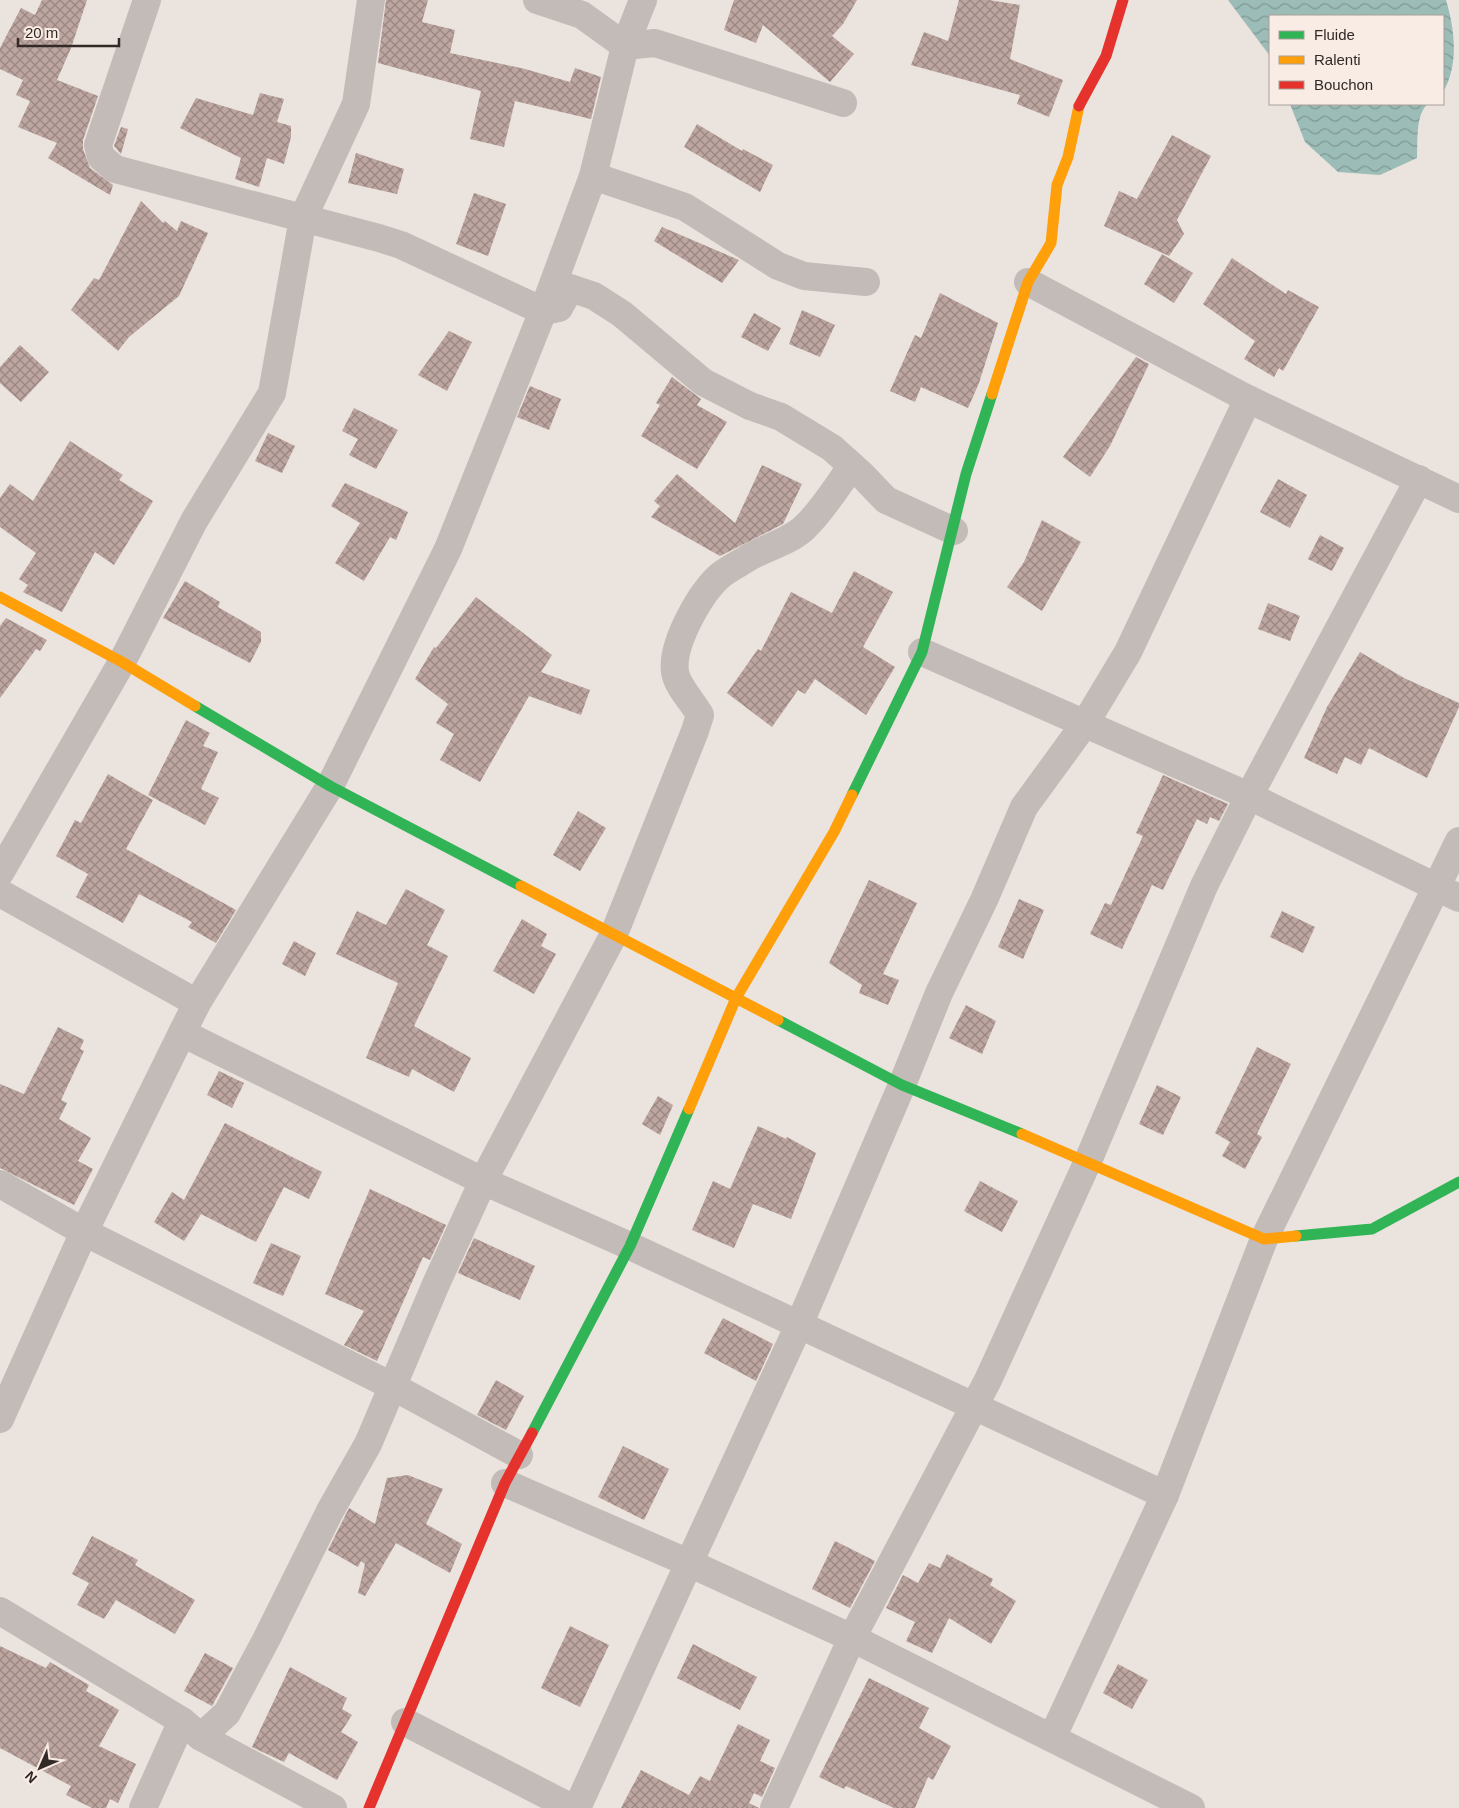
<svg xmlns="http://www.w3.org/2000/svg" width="1459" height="1808" font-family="Arial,sans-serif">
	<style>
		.water { fill: url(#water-waves) }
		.building { fill: url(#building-cross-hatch) }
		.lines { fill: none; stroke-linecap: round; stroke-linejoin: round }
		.street { stroke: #c3bbb8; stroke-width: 28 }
		.fast { stroke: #30b455; stroke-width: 11 }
		.slow { stroke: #ff9f0a; stroke-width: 11 }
		.jam { stroke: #e5322d; stroke-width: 11 }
	</style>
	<defs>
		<pattern id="water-waves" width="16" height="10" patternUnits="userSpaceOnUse" patternTransform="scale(1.25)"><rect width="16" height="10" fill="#9cbcb7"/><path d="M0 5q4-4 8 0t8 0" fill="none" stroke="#809995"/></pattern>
		<pattern id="building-cross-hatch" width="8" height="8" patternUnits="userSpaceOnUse" patternTransform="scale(1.25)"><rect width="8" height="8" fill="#bda5a0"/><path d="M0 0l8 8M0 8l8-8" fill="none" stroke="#9a8682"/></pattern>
	</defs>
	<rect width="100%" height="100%" fill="#eae3de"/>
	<g class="water">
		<path d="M1228,0H1446C1455,30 1459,65 1443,92V16H1270V56Z"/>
		<path d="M1290,104H1428C1415,114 1418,143 1417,158L1380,175L1338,172L1305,142Z"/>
	</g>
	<g class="building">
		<path d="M42,0H87L71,48L57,80L98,96L83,140V149L90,168L113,185L110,195L48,158L57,143L18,127L30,101L16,95L23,80L0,69V48L21,8L35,15Z"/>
		<path d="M386,0H428L422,22L455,30L450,53L525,69L570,82L575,68L601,77L591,119L515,101L504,147L470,139L481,91L378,63Z"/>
		<path d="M734,0H857L843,24L832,36L854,54L830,82L763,25L756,43L724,30Z"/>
		<path d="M959,0H989L1020,5L1010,59L1063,80L1049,117L1017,104L1020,95L911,65L924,32L948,41Z"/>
		<path d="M260,93L284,99L277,122L291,126V137L284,164L267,158L259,187L235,179L241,158L180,128L196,98L253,115Z"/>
		<path d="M697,124L742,151L743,149L773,165L760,192L684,147Z"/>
		<path d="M121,127L128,129L121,154L114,146Z"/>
		<path d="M1172,135L1211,156L1177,220L1184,234L1169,256L1104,226L1119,191L1137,199Z"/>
		<path d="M356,153L404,169L397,194L348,183Z"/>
		<path d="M474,193L506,204L488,256L456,244Z"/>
		<path d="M141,201L163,223L165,221L177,231L181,221L208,233L179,296L129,337L118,351L71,310L94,278L99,280Z"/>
		<path d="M662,227L739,260L722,283L654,241Z"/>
		<path d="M1162,254L1193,273L1174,303L1144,284Z"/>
		<path d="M1232,258L1286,294L1288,290L1319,307L1283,371L1279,368L1274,377L1244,359L1255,341L1203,304Z"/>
		<path d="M940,293L998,323L979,383L968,408L921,387L915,402L890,391L915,335L921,338Z"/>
		<path d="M802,310L835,325L820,357L789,344Z"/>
		<path d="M754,313L781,328L768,351L741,337Z"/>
		<path d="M449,331L472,342L447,391L418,375Z"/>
		<path d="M20,345L49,372L21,402L0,383V367Z"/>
		<path d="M1136,357L1149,364L1110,446L1090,477L1063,457Z"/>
		<path d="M672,377L701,399L697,405L727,422L697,469L641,436L660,405L656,403Z"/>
		<path d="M530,386L561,399L549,430L517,417Z"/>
		<path d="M354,408L398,430L376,469L349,455L358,439L342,431Z"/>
		<path d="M268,433L295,446L282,473L255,461Z"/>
		<path d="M70,441L123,475L119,480L153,501L114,565L95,552L62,612L23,592L28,585L19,579L36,553L0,527V498L10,484L33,501Z"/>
		<path d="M762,465L802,484L783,524L720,556L651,517L660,506L654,501L677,474L735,523Z"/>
		<path d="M1278,479L1307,495L1290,528L1260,512Z"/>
		<path d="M345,483L408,512L396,540L390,537L364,581L335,563L360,523L331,506Z"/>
		<path d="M1042,520L1081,542L1042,611L1007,587L1024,562Z"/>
		<path d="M1320,535L1344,548L1332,571L1308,559Z"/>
		<path d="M854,571L893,592L863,647L895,667L866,715L815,679L805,694L798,690L772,727L727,693L758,649L761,651L791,592L832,613Z"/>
		<path d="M185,581L220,602L218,607L261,632V642L250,663L163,618Z"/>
		<path d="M476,597L552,655L541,672L590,690L581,715L529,696L480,782L440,760L454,734L436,723L448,704L415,679L434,647L436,648Z"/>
		<path d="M1268,603L1300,616L1290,641L1258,629Z"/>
		<path d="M6,618L47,640L40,651L36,649L0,698V626Z"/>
		<path d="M1360,652L1404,678L1459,703V707L1427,778L1369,748L1361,765L1345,757L1337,774L1304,758L1327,707Z"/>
		<path d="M186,720L210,733L203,746L218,752L201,789L219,798L205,825L148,795Z"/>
		<path d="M108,774L153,800L126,849L236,910L216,943L188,927L192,922L139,894L123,923L76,897L88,874L56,856L75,820L81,823Z"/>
		<path d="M1163,775L1228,804L1219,821L1210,817L1207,824L1197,819L1163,890L1152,885L1122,949L1090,934L1105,903L1111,905L1143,836L1136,833Z"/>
		<path d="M578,811L606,828L580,871L553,855Z"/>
		<path d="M869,880L917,903L883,974L899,980L888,1005L859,993L862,985L829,963Z"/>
		<path d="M406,889L445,910L427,945L448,956L414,1026L471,1058L454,1092L412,1069L409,1077L366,1058L398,983L336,954L357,911L386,925Z"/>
		<path d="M1019,899L1044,910L1023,959L998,947Z"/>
		<path d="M1282,911L1315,927L1303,953L1270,937Z"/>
		<path d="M522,919L547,934L541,946L556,954L534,994L493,971Z"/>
		<path d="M294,941L316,953L305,976L282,964Z"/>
		<path d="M966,1005L996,1021L982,1054L949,1038Z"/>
		<path d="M58,1027L84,1040L80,1049L84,1051L61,1100L67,1103L59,1119L91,1138L78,1161L93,1169L74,1205L0,1168V1084L24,1094Z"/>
		<path d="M1257,1047L1291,1064L1257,1134L1262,1137L1245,1169L1222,1156L1230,1142L1215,1133Z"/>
		<path d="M219,1071L244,1083L232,1108L207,1095Z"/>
		<path d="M1157,1085L1181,1097L1163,1135L1139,1124Z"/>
		<path d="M658,1096L673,1105L660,1135L642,1124Z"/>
		<path d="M225,1123L322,1172L309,1199L284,1187L256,1242L201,1214L184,1241L154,1222L172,1192L184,1200Z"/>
		<path d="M758,1126L786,1139L787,1137L816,1153L791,1219L753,1204L734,1248L692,1230L713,1181L730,1189Z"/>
		<path d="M980,1181L1018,1201L1002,1232L964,1211Z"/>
		<path d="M370,1189L446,1225L430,1260L423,1257L377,1361L344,1345L364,1311L325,1294Z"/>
		<path d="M474,1238L535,1266L520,1300L458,1273Z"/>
		<path d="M271,1243L301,1256L283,1296L253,1283Z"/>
		<path d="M723,1318L773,1344L756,1381L704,1353Z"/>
		<path d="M496,1380L524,1396L506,1430L477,1415Z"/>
		<path d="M623,1446L669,1469L644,1520L598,1497Z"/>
		<path d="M408,1475L443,1489L426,1524L462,1544L450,1573L396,1543L365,1596L358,1593L365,1564L361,1561L358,1567L328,1550L349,1508L375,1524L387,1478Z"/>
		<path d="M92,1536L138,1560L135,1565L195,1600L175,1634L116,1600L104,1619L77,1605L89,1583L72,1574Z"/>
		<path d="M835,1541L875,1561L850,1608L812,1589Z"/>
		<path d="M947,1554L993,1579L990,1585L1016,1601L991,1644L949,1618L932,1653L906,1641L915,1622L886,1608L903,1575L918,1583L929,1563L940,1568Z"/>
		<path d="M570,1626L609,1645L580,1707L541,1688Z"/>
		<path d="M693,1644L757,1677L740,1710L677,1678Z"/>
		<path d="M0,1646L46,1668L50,1662L89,1685L86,1691L119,1710L99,1746L136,1764L118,1803L110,1799L106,1808H92L66,1795L71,1786L0,1748Z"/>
		<path d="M205,1653L233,1668L212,1706L184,1691Z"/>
		<path d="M1118,1664L1148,1680L1132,1709L1103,1693Z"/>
		<path d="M290,1667L347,1698L342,1709L352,1715L341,1732L358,1742L337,1780L289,1753L284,1762L252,1747Z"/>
		<path d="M869,1678L929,1708L919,1728L951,1746L933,1780L928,1777L915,1808H894L846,1786L844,1789L819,1777Z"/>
		<path d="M738,1724L770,1740L760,1761L775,1768L762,1797L754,1793L749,1803L759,1808H621L641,1770L689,1795L700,1776L710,1781Z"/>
	</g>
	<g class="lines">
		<g class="street">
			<path d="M147,0L98,145L101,157L115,169L379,238L401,245L543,311L559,308L570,288L594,296L622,314L703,382L750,406L781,417L832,448L862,475L886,500L954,531"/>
			<path d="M537,0L582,15L625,46L655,43L843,103"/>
			<path d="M593,176L685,207L778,266L804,276L866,282"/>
			<path d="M1028,282L1248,399L1459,499"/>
			<path d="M922,652L1249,796L1459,898"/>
			<path d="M0,873L122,662L194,521L272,393L303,218L356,104L371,0"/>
			<path d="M0,893L197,1003"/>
			<path d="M182,1033L483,1181L630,1246L1165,1495"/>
			<path d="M0,1184L84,1232L392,1386L519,1455"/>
			<path d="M0,1419L84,1232L182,1033L197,1003L330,786L448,549L543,311L593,176L625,46L643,0"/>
			<path d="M505,1483L689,1563L799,1325L902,1085L939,993L984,900L1024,807L1086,722L1128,652L1248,399"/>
			<path d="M0,1611L182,1721L201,1737L333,1808"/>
			<path d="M405,1722L572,1808"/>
			<path d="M201,1737L227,1713L267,1638L330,1511L368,1444L436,1284L483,1181L614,934L695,731L700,715C693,702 677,686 675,672C671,644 701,591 722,574C730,568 740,563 748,558C766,547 790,542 805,527C823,510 837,486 852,466"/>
			<path d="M1052,1738L1165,1495L1264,1239L1459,841"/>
			<path d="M143,1808L182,1721"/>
			<path d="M577,1808L689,1563L852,1638L1191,1808"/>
			<path d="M774,1808L852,1638L988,1380L1088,1161L1204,886L1249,796L1419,479"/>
		</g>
		<g class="fast">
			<path d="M195,706L330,786L521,886"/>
			<path d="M852,795L922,652L966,474L992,394"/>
			<path d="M778,1020L902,1085L1022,1134"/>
			<path d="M1296,1236L1372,1229L1459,1182"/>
			<path d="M532,1433L630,1246L689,1109"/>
		</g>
		<g class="slow">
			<path d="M992,394L1028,282L1051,243L1057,185L1068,157L1079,106"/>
			<path d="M0,597L122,662L195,706"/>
			<path d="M521,886L778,1020"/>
			<path d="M689,1109L736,998L834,832L852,795"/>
			<path d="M1022,1134L1264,1239L1296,1236"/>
		</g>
		<g class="jam">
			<path d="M1079,106L1106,56L1123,0"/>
			<path d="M369,1808L505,1483L532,1433"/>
		</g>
	</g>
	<rect x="1269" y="15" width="175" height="90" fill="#f8ece5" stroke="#a99e99"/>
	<rect x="1279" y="31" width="25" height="8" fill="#30b455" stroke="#a99e99"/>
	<text x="1314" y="40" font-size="15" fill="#332926">Fluide</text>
	<rect x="1279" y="56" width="25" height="8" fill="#ff9f0a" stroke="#a99e99"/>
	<text x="1314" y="65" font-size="15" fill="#332926">Ralenti</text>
	<rect x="1279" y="81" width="25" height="8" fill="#e5322d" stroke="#a99e99"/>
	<text x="1314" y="90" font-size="15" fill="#332926">Bouchon</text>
	<g transform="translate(40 1768) rotate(225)" stroke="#f8ece5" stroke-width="4" paint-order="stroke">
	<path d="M0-4L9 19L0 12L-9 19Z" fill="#332926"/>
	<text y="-8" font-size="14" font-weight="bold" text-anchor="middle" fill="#332926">N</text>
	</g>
	<path d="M18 38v8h101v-8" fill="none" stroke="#332926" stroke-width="2.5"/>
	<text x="25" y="38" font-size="15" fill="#332926" stroke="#f8ece5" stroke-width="4" paint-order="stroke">20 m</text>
</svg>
